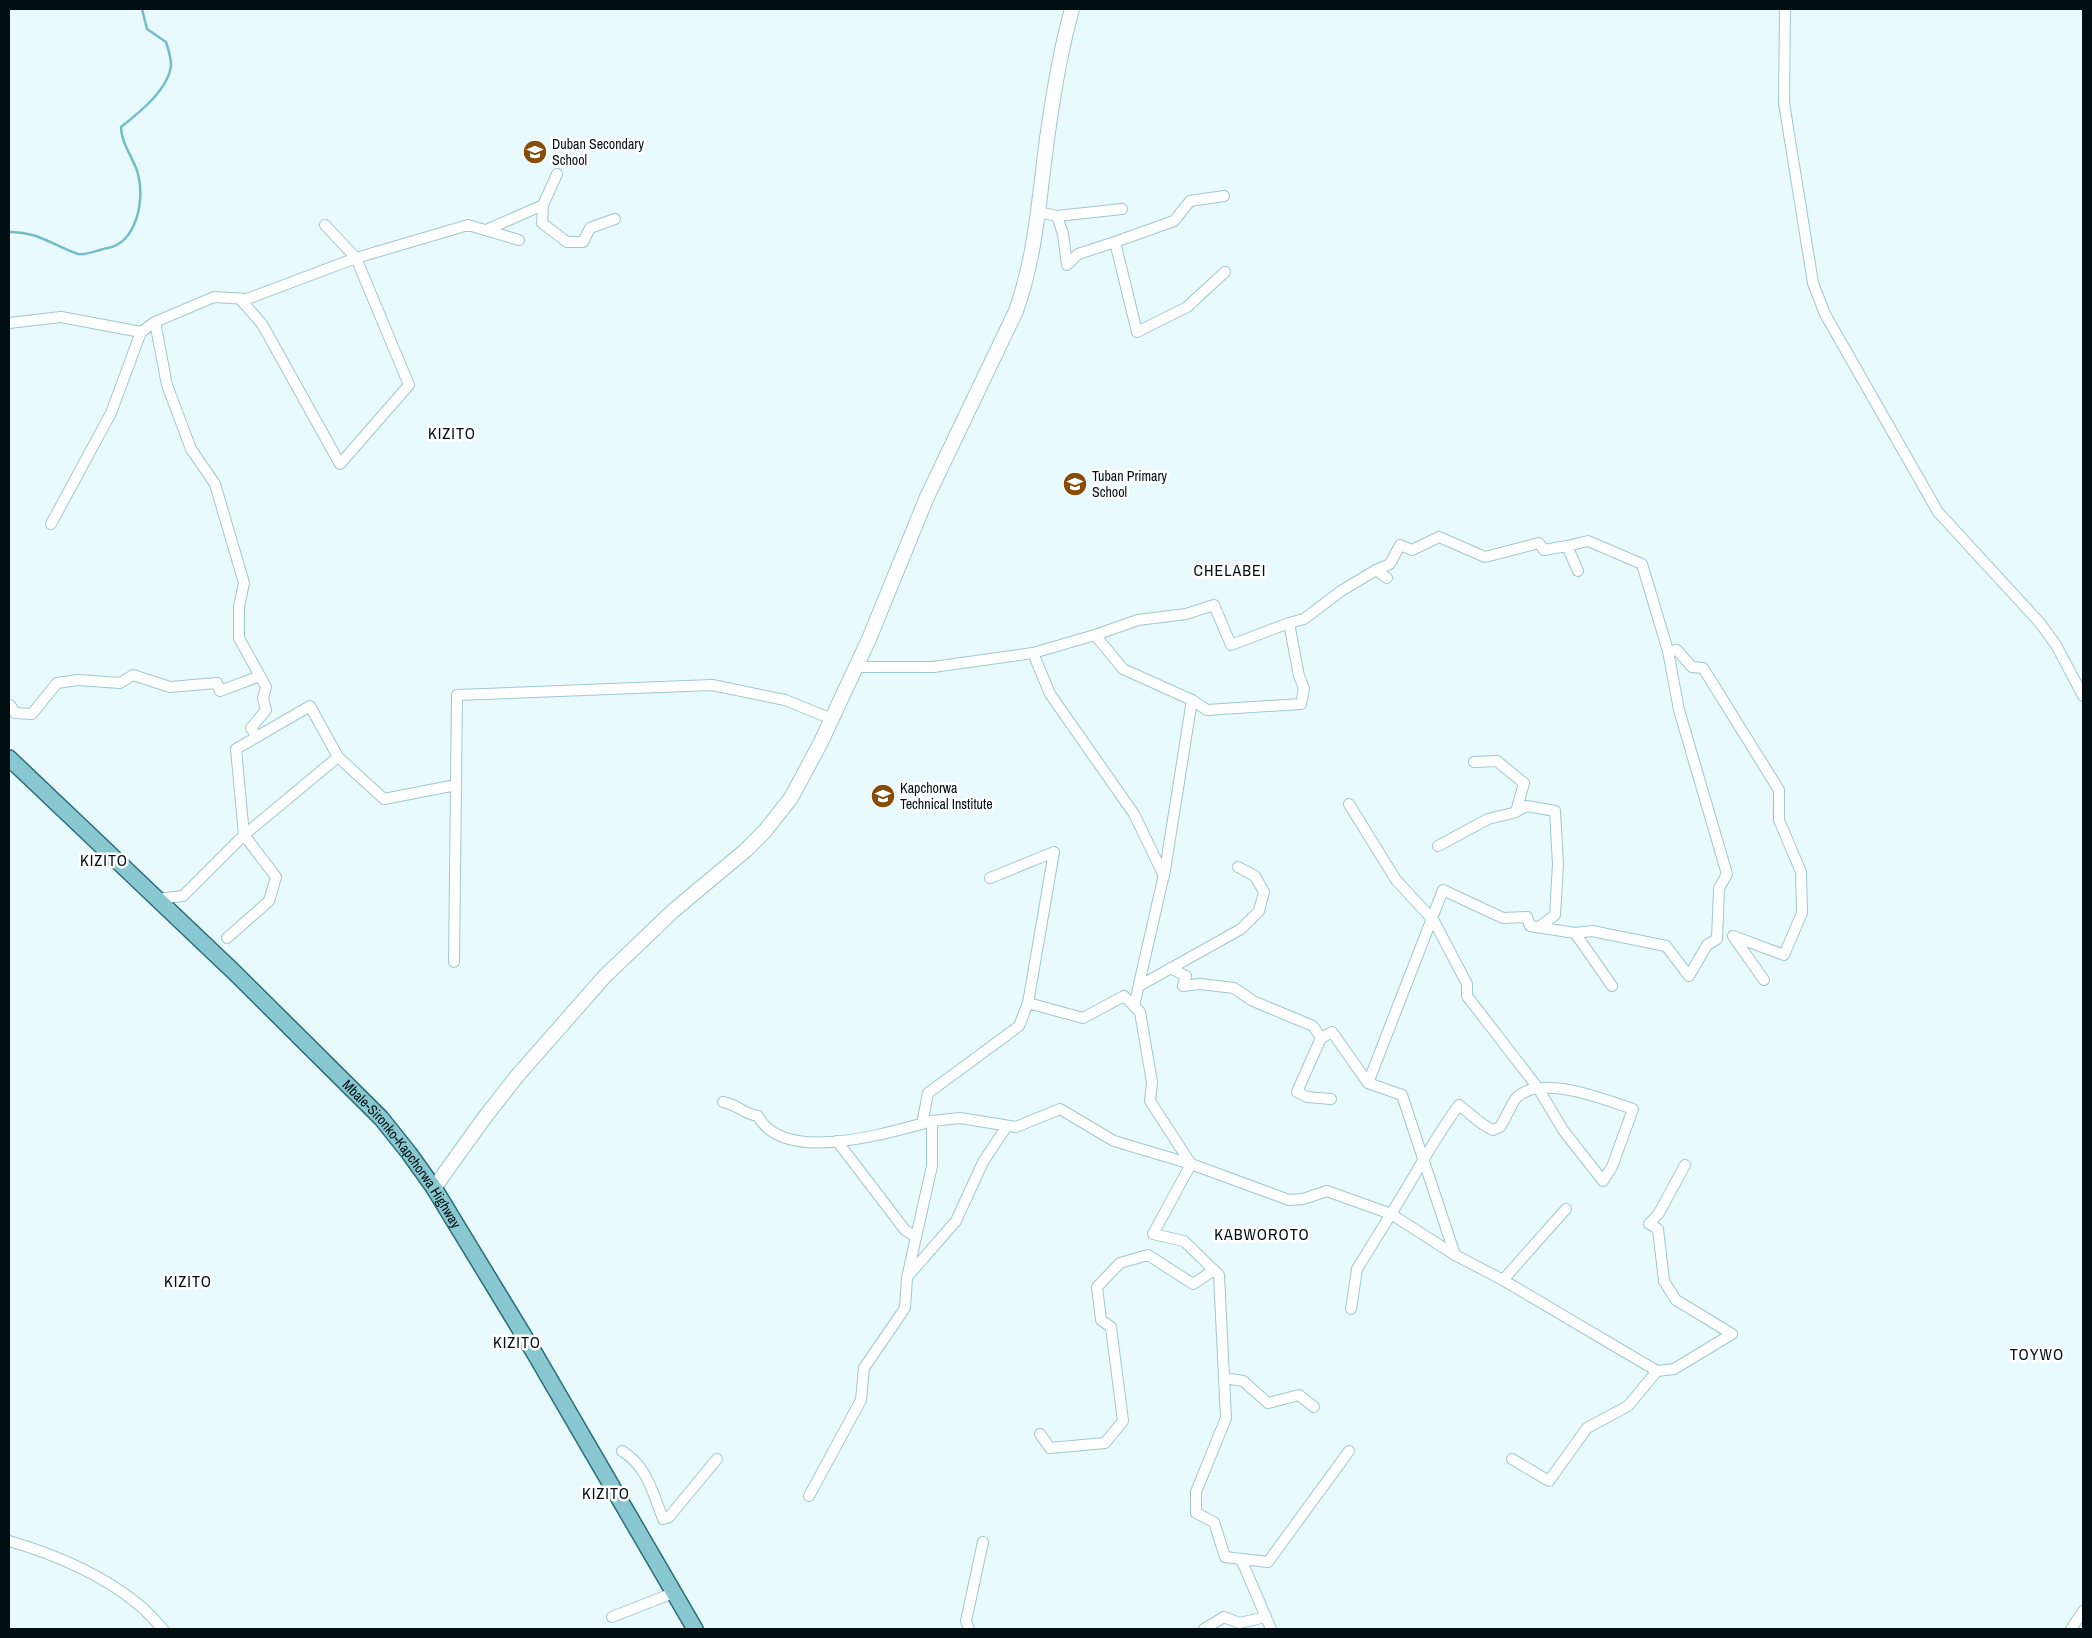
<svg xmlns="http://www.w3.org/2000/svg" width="2092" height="1638" font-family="'Archivo Narrow',sans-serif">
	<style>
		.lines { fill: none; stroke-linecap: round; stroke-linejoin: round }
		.stream { stroke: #73bdca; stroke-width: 2.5 }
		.street-casing { stroke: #9ec8cf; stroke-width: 12 }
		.secondary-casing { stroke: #9ec8cf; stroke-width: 16 }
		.primary-casing { stroke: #286f7b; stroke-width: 18 }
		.street { stroke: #fff; stroke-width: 10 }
		.secondary { stroke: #fff; stroke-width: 14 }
		.primary { stroke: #8ac8d1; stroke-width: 15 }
		.labels { text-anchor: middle; stroke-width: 5; stroke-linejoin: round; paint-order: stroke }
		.poi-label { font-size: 14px; fill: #020f12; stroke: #fff; text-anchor: start }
		.street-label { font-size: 14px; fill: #020f12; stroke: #fff }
		.quarter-label { font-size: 16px; letter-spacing: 1px; fill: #020f12; stroke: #fff }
	</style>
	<rect width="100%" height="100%" fill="#e9fafd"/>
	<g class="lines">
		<path class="stream" d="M9,232C37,231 54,246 78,254C85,256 100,249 108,248C137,242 145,199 138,174C134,158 121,144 121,127C139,113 169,89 171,65C171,58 168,48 166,42L147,29L142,9"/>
		<g class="street-casing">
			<g id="street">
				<path d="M1785,9L1784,103L1813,283L1825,314L1938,512L2040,623L2056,645L2083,696"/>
				<path d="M543,205L542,223L567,242H583L590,228L615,219"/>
				<path d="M1038,212L1057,216L1063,234L1067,265L1078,254L1115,242L1137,332L1187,307L1225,272"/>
				<path d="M1057,216L1122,209"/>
				<path d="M486,230L543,205L557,174"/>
				<path d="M1115,242L1174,221L1190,201L1224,196"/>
				<path d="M241,300L262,324L340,464L409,385L356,258L325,225"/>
				<path d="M9,323L61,317L141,332"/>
				<path d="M51,524L111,413L141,332L155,322"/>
				<path d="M1567,546L1588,541L1642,564L1668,651"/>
				<path d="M1376,570L1390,564L1400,545L1412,550L1439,537L1485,557L1539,543L1544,550L1567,546L1578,571"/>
				<path d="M1289,623L1304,619L1341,591L1376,570L1387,578"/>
				<path d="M1095,635L1138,620L1186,614L1214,605L1231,645L1289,623L1299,676L1304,688L1301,704L1207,710L1192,700L1123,669L1095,635L1033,653L1050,694L1134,814L1164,876"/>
				<path d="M856,667H933L1033,653"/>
				<path d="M10,705L15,713L32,714L57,683L78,680L120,683L133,675L170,687L217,683L220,691L260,676"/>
				<path d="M257,737L251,728L266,710L263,698L266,687L239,638V607L244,583L215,484L191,449L167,385L155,322L214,297L247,299L356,258L468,225L519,240"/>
				<path d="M338,757L384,799L456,785L454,962"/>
				<path d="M1474,762L1497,761L1524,783L1516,812"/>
				<path d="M456,785L457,695L712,685L785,700L832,719"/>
				<path d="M1349,804L1396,880L1434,921L1467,984V996L1538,1088L1563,1130L1603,1181L1612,1167L1633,1109C1605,1100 1543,1074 1517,1097C1512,1102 1505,1120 1500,1127L1493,1130C1480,1125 1470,1113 1459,1105C1433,1140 1414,1178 1391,1214L1455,1255L1503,1280L1566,1209"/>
				<path d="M1438,846L1488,819L1513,813L1527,806L1555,811L1558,864L1555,915L1539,927"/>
				<path d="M990,878L1054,852L1028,1003"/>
				<path d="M156,899L183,896L244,835L236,749L310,706L338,757L244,835L276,877L269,901L227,938"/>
				<path d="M1575,933L1592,931L1666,946L1689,976L1707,945L1717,939L1719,888L1727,874L1679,710L1668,651L1677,650L1692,667L1703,668L1779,790V820L1801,872L1802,913L1784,955L1733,936L1764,980"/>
				<path d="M1170,968L1186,976L1183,986L1200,984L1234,988L1253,1001L1313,1026L1321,1038"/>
				<path d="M1139,986L1241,929L1259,911L1264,892L1255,876L1238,867"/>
				<path d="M1134,1006L1165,870L1192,700"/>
				<path d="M1368,1083L1443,890L1503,918L1527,917L1530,926L1575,933L1612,986"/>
				<path d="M1331,1099L1307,1097L1297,1092L1321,1038L1332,1032L1368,1083L1402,1095L1455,1255"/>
				<path d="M723,1102C737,1104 743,1114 758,1116C784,1166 890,1132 932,1121V1166L916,1237L905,1230L837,1141"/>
				<path d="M922,1124L928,1093L1019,1026L1028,1003L1083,1018L1124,996L1140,1012L1152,1082L1150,1101L1191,1164L1114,1141L1060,1109L1016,1127L960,1118L932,1121"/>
				<path d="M908,1276L956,1221L983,1162L1007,1126"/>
				<path d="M1503,1280L1657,1371L1674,1369L1732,1334L1676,1300L1664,1281L1658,1229L1649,1224L1659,1213L1685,1165"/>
				<path d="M1224,1378L1243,1381L1268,1403L1299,1395L1314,1407"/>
				<path d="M1040,1434L1050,1448L1105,1443L1123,1421L1111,1327L1101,1320L1097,1287L1120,1263L1148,1255L1193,1284L1214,1270"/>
				<path d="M622,1451C647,1466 653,1493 663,1519L669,1517L717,1459"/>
				<path d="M1349,1451L1268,1562L1225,1557L1214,1522L1196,1513V1492L1226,1418L1219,1275L1184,1241L1153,1234L1191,1164L1289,1200L1303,1199L1327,1191L1391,1214L1357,1269L1351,1309"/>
				<path d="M1512,1459L1549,1481L1587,1428L1628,1406L1657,1371"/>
				<path d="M809,1496L861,1400L864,1368L905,1308L907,1278L916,1237"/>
				<path d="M9,1541C54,1554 101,1574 138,1604C147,1611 155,1621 163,1629"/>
				<path d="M1241,1559L1271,1629"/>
				<path d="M612,1617L673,1593"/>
				<path d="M969,1629L966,1621L983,1542"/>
				<path d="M1204,1629L1224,1617L1239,1623L1266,1617"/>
				<path d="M2071,1629L2083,1611"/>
			</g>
		</g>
		<g class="secondary-casing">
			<path id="secondary" d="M434,1188L485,1117L518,1075L605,976L673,911L746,850L765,831L791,798L821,742L869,639L927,497L1016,311C1036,255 1039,198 1047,139C1053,95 1060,52 1072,9"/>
		</g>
		<g class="primary-casing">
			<g id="primary">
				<path id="s1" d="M9,758L234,972L381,1118L409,1153L434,1188L535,1354L695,1629"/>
			</g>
		</g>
		<use href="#street" class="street"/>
		<use href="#secondary" class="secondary"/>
		<use href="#primary" class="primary"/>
	</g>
	<defs>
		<g id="school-disc" transform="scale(1.25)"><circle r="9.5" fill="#884c0a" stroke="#fff"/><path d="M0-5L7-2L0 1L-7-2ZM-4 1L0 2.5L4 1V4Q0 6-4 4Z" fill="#fff"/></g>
		<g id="university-disc" transform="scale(1.25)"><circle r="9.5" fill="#884c0a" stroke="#fff"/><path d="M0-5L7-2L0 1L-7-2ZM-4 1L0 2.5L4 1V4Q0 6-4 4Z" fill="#fff"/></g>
	</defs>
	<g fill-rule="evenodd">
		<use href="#school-disc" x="535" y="152"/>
		<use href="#school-disc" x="1075" y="484"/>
		<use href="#university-disc" x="883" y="796"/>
	</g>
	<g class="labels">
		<g class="poi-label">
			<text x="552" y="149">Duban Secondary<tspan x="552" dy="16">School</tspan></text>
			<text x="1092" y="481">Tuban Primary<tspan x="1092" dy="16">School</tspan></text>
			<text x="900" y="793">Kapchorwa<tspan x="900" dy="16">Technical Institute</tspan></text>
		</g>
		<g class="street-label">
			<text dy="5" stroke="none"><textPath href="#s1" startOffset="559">Mbale-Sironko-Kapchorwa Highway</textPath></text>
		</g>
		<g class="quarter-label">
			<text x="452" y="439">KIZITO</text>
			<text x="1230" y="576">CHELABEI</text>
			<text x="104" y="866">KIZITO</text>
			<text x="1262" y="1240">KABWOROTO</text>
			<text x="188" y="1287">KIZITO</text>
			<text x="517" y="1348">KIZITO</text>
			<text x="2037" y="1360">TOYWO</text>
			<text x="606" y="1499">KIZITO</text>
		</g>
	</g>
	<rect width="2092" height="1638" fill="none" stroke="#020f12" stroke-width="20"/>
</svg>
